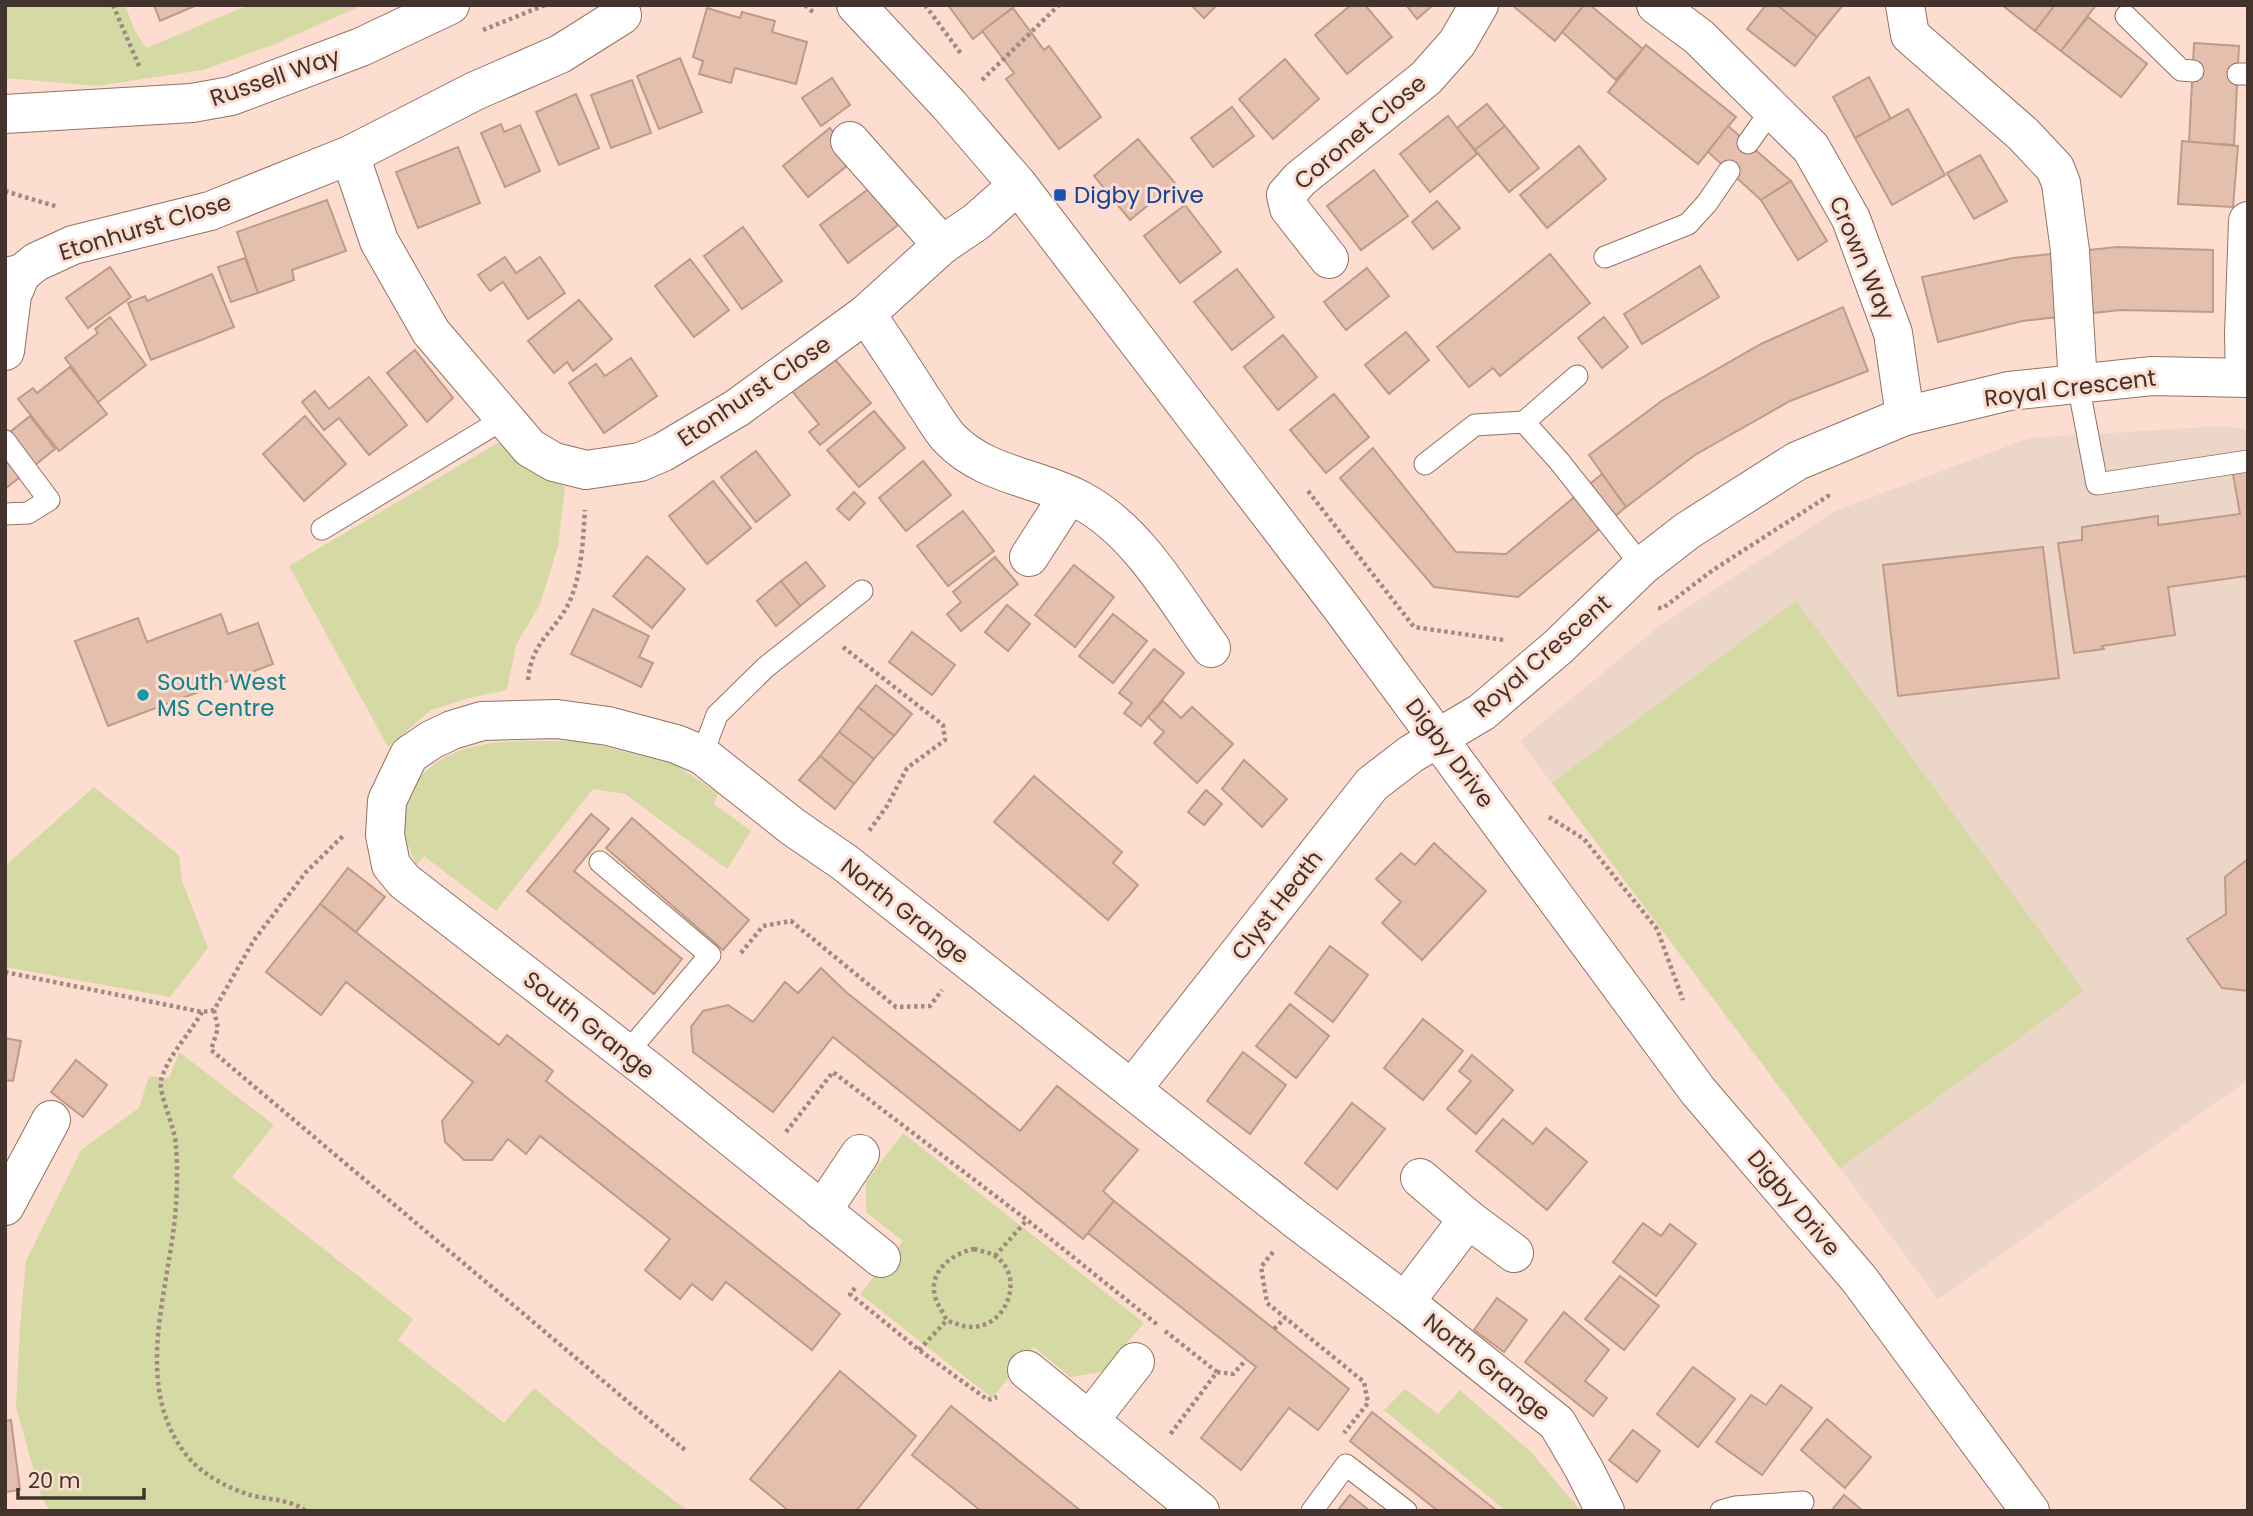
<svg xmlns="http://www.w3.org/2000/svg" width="2253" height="1516" font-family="Poppins,sans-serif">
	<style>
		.education { fill: #ebd6c8 }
		.green { fill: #d5d9a4 }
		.building { fill: #e5bfae; stroke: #be9a89; stroke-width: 2 }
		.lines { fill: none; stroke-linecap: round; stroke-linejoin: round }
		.service-casing { stroke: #947262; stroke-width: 23 }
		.minor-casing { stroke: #947262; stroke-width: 40 }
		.path { stroke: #a0897f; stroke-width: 4.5; stroke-dasharray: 3.5 3.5; stroke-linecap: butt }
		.service { stroke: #fff; stroke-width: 21 }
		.minor { stroke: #fff; stroke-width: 38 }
		.transit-dot { fill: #1a4fb4; stroke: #fcddcf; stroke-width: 2.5 }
		.culture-dot { fill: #0f9aa8; stroke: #fcddcf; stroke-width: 2.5 }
		.labels { text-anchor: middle; stroke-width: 6; stroke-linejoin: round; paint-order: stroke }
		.street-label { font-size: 23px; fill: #42332c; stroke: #fcddcf }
		.transit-label { font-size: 23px; fill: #164399; stroke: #fcddcf; text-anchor: start }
		.culture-label { font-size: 23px; fill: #0d838f; stroke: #fcddcf; text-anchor: start }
	</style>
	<rect width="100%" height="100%" fill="#fcddcf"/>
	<path class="education" d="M2225,426L2248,430V1080L1938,1299L1520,741L1661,625L1835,511L2029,438Z"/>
	<g class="green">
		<path d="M5,5H125L135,31L146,48L249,5H363L275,44L203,70L97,86L5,78Z"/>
		<path d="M506,438L544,477L565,487L558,546L540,604L516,645L507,690L473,697L431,710L388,747L289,566Z"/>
		<path d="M1796,601L2084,991L1840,1168L1552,783Z"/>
		<path d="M526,741H583L674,764L718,793L714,804L751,831L727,869L625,794L593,789L496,911L424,856L417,865C412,855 407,844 405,834C396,787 435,754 477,746C493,742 510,742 526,741Z"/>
		<path d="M94,787L179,855L182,881L208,948L170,997L5,967V866Z"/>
		<path d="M179,1052L274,1125L232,1177L413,1319L398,1340L504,1423L534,1388L615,1455L688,1511H50L41,1496L16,1407L20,1327L26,1261L81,1150L139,1108L149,1076L169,1078Z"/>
		<path d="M903,1133L1144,1323L1102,1372L1070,1377L1034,1347L992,1398L860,1294L903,1241L866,1212V1182Z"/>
		<path d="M1405,1389L1438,1414L1460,1390L1531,1452L1581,1511H1506L1384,1410Z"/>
	</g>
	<g class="building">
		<path d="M154,5H197L160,21Z"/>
		<path d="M948,5H1016L973,39Z"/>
		<path d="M1191,5H1217L1204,18Z"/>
		<path d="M1351,5H1365L1392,37L1347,74L1315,35Z"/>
		<path d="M1406,5H1433L1417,19Z"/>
		<path d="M1512,5H1584L1555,41Z"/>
		<path d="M1584,5H1590L1643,49L1616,80L1562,32Z"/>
		<path d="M1766,5H1777L1817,37L1795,66L1747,29Z"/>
		<path d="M1777,5H1843L1817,37Z"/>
		<path d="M2002,5H2055L2035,31Z"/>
		<path d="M2055,5H2096L2061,51L2035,31Z"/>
		<path d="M707,8L740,18L742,12L775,21L772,32L807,42L796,84L735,68L731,83L699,74L703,61L693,57Z"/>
		<path d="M1013,8L1044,50L1049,46L1101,117L1059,149L1006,79L1014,73L982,31Z"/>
		<path d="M2088,17L2147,64L2121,97L2061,51Z"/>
		<path d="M2194,43L2239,46L2234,145L2189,142Z"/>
		<path d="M1646,45L1736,117L1698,164L1608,92Z"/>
		<path d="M680,58L702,112L659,129L637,76Z"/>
		<path d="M1285,59L1319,99L1273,139L1239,99Z"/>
		<path d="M1869,77L1891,119L1855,138L1833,97Z"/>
		<path d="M832,78L850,105L821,126L802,98Z"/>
		<path d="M632,80L651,133L611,148L591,95Z"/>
		<path d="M576,94L599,148L559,165L536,112Z"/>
		<path d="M1487,104L1505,126L1475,150L1457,128Z"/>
		<path d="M1232,107L1254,136L1213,167L1191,138Z"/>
		<path d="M1908,109L1945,175L1892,205L1855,138Z"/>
		<path d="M1448,116L1477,154L1430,192L1400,154Z"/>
		<path d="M501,124L504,132L520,125L540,171L505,187L481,133Z"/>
		<path d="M1505,126L1539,168L1509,192L1475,150Z"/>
		<path d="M1728,126L1791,181L1761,200L1708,152Z"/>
		<path d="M830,128L843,145L848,165L808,197L783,166Z"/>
		<path d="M1138,139L1175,183L1130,220L1094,176Z"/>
		<path d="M2182,141L2238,146L2233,207L2178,204Z"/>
		<path d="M1579,146L1606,179L1547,228L1520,195Z"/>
		<path d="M458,147L480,203L418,228L396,172Z"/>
		<path d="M1980,155L2007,201L1974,219L1947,173Z"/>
		<path d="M1374,170L1408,216L1361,250L1327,206Z"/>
		<path d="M1791,181L1827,241L1798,260L1761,200Z"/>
		<path d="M870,188L898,225L848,263L820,225Z"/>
		<path d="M327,200L346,251L292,270L294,280L258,293L237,232Z"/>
		<path d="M1437,201L1460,228L1433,249L1412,222Z"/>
		<path d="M1185,205L1221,252L1180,283L1144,236Z"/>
		<path d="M743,227L782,281L742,309L704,256Z"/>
		<path d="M2117,247L2213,250V312L2120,310L2022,321L1938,342L1922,277L2013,258Z"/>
		<path d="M1550,254L1590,303L1500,376L1493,368L1469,387L1437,347Z"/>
		<path d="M505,257L516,273L540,257L565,293L528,319L503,282L490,291L478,275Z"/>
		<path d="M245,258L258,293L231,302L218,267Z"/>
		<path d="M690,259L729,310L694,337L655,286Z"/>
		<path d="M1700,266L1719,297L1642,344L1624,314Z"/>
		<path d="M110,267L131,297L88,328L66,298Z"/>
		<path d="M1367,268L1389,296L1346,330L1324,302Z"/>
		<path d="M1237,269L1274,317L1232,350L1194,302Z"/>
		<path d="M212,274L234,327L151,360L128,303L145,296L147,301Z"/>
		<path d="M579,300L612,339L573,371L567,362L554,373L528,341Z"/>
		<path d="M1843,307L1868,371L1790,401L1695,455L1626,507L1589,455L1663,400L1761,344Z"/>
		<path d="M110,317L146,365L98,402L65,358L98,333L95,329Z"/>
		<path d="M1604,317L1628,347L1602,368L1578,338Z"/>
		<path d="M1406,332L1429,360L1389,394L1365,365Z"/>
		<path d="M1283,335L1317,377L1278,410L1244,367Z"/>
		<path d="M415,350L453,398L427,422L387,373Z"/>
		<path d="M631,358L657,396L604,433L569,383L596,364L605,376Z"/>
		<path d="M834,358L871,403L820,445L809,432L819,424L792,391Z"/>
		<path d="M70,367L107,414L59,451L18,399L33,388L37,393Z"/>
		<path d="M369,377L407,425L369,455L339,418L324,430L302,402L315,391L329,409Z"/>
		<path d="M1334,394L1369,437L1326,473L1290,430Z"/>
		<path d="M874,411L905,448L859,487L827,450Z"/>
		<path d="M30,416L55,449L5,489V436Z"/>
		<path d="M305,416L346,464L304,501L263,454Z"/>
		<path d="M1373,448L1456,552L1506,554L1602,474L1626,507L1518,597L1434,587L1340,478Z"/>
		<path d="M756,451L790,495L756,522L721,477Z"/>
		<path d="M923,461L951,495L906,531L879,498Z"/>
		<path d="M2248,471V587L2246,576L2168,587L2175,635L2102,646L2104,649L2074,653L2058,543L2082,540V527L2158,516V525L2240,514L2233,474Z"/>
		<path d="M713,481L751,528L707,564L669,516Z"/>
		<path d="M854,492L865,503L849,520L837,509Z"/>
		<path d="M963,511L994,551L948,586L917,546Z"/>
		<path d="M2043,547L2059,678L1898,696L1883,565Z"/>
		<path d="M647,556L685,589L652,628L613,596Z"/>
		<path d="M995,557L1018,584L961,631L947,614L961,602L953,592Z"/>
		<path d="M806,562L825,586L800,606L781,581Z"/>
		<path d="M1074,565L1114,597L1075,647L1035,615Z"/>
		<path d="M781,581L800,606L776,626L757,601Z"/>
		<path d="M1007,605L1030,624L1008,651L985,632Z"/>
		<path d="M593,609L649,636L639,657L653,663L641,687L571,654Z"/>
		<path d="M221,614L228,634L258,623L273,664L108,726L75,641L138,618L147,642Z"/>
		<path d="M1113,614L1147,641L1113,683L1079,656Z"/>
		<path d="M912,632L955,665L932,695L889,662Z"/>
		<path d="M1154,649L1184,673L1141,726L1124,713L1132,703L1119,693Z"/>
		<path d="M876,685L912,714L894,736L858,707Z"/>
		<path d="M1163,701L1181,718L1192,707L1233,744L1197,783L1154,743L1164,732L1148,717Z"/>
		<path d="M858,707L894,736L874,759L839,732Z"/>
		<path d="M839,732L874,759L854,784L820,756Z"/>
		<path d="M820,756L854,784L835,809L799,780Z"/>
		<path d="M1244,760L1287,799L1262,827L1222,789Z"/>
		<path d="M1034,776L1122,852L1113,863L1138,885L1108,920L994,822Z"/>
		<path d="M1206,790L1222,804L1204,825L1188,812Z"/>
		<path d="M591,814L609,829L574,871L682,959L654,994L527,891Z"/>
		<path d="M632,818L749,920L723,950L606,848Z"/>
		<path d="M1434,843L1486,891L1422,960L1382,923L1401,902L1376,879L1401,853L1415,865Z"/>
		<path d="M2248,859V991L2222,988L2187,939L2226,914L2225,877Z"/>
		<path d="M348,868L385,897L356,932L320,904Z"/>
		<path d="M320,904L499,1045L507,1035L553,1071L546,1081L840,1314L812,1350L726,1282L712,1300L692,1284L680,1299L645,1270L670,1239L540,1136L526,1154L508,1139L492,1160H464L445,1142L442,1121L473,1082L346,982L321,1015L266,972Z"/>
		<path d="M1330,946L1368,975L1333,1022L1295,993Z"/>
		<path d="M821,968L846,992L1020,1131L1057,1086L1138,1150L1103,1191L1114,1201L1083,1239L833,1037L773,1112L693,1052L691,1027L703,1011L728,1005L753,1022L785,982L798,993Z"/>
		<path d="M1290,1004L1329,1036L1296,1078L1256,1046Z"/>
		<path d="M1423,1019L1463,1051L1423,1100L1384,1068Z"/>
		<path d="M5,1038L21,1041L13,1081L5,1080Z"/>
		<path d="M1243,1052L1286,1085L1250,1134L1207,1101Z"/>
		<path d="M1472,1055L1513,1090L1476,1134L1447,1109L1471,1081L1459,1071Z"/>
		<path d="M76,1060L107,1085L83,1117L51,1092Z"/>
		<path d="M1352,1103L1385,1129L1337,1189L1305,1163Z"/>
		<path d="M1503,1119L1533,1144L1546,1128L1587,1162L1547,1210L1476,1151Z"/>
		<path d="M1114,1201L1349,1389L1318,1430L1289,1408L1241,1470L1201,1438L1256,1367L1088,1233Z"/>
		<path d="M1643,1223L1661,1236L1670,1224L1696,1244L1656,1296L1613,1262Z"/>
		<path d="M1620,1276L1659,1306L1624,1350L1585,1319Z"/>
		<path d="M1497,1298L1527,1320L1504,1352L1474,1330Z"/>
		<path d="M1564,1312L1609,1350L1585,1381L1607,1398L1593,1416L1525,1362Z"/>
		<path d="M1693,1367L1735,1399L1698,1447L1657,1414Z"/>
		<path d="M840,1371L916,1436L856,1511H789L750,1479Z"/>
		<path d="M1781,1385L1812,1408L1762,1475L1716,1442L1751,1395L1766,1405Z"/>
		<path d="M951,1406L1081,1511H981L912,1455Z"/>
		<path d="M1372,1412L1497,1511H1438L1350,1441Z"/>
		<path d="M1827,1419L1871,1457L1845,1488L1801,1450Z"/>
		<path d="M11,1420L20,1490L5,1492V1421Z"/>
		<path d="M1633,1430L1660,1451L1637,1482L1609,1460Z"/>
		<path d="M1350,1495L1370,1511H1337Z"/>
		<path d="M1844,1495L1863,1511H1831Z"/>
	</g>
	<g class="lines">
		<g class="service-casing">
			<g id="service">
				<path d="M2126,16L2181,70L2193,71"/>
				<path d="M2238,74H2248"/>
				<path d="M1748,143L1772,109"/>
				<path d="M1605,257L1688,224L1707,203L1729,171"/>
				<path d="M2078,384L2097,484L2248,461"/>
				<path d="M1524,422L1559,461L1642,566"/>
				<path d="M5,441L49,500L28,513L5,514"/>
				<path d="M1425,464L1475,425L1524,422L1577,376"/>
				<path d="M322,529L505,418"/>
				<path d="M702,755L717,715L766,667L862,591"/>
				<path d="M600,862L710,955L626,1054"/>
				<path d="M1312,1511L1346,1465L1406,1511"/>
				<path d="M1721,1511L1735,1507L1803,1502"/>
			</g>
		</g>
		<g class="minor-casing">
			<g id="minor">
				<path d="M856,5L950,106L1018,185L1341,607L1698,1091L1859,1279L2030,1511"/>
				<path d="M1656,5L1699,37L1811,148L1851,219L1893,333L1905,416"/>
				<path d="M1905,5L1910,35L2023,134L2055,168L2061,183L2070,251L2078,384"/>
				<path d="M5,114L192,103L231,96L361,47L450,5"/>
				<path d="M850,141L942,245"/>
				<path d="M350,155L475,91L560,54L622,15"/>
				<path d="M1329,259L1289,208L1286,195L1300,179L1426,78L1457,43L1479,5"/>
				<path d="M5,277L21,274L36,262L73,245L210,211L350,155L379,241L431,332L530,448L554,462L586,470L640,462L663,452L737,408L866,314L942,245L976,222L1018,185"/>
				<path d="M866,314C885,342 904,370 922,399C931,411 939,427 949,438C985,476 1038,477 1082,501C1139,532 1174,597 1211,648"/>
				<path d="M5,351L12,295L21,274"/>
				<path d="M2245,377L2244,335L2248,221"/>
				<path d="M1029,557L1069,495"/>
				<path d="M1132,1089L1372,784L1411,754L1482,712L1558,647L1642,566L1687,531L1797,461L1905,416L2009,391L2152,376L2248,378"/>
				<path d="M1420,1178L1468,1219L1514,1253"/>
				<path d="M5,1206L51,1120"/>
				<path d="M822,1211L860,1154"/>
				<path d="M881,1258L648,1070L404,881L391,865L385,835L387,801L395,784L409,755L431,740L452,730L482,721L557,719L608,726L676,744L702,755L793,827L844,862L1298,1221L1405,1302L1557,1423L1584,1469L1605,1511"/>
				<path d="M1405,1302L1468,1219"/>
				<path d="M1027,1370L1200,1511"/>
				<path d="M1089,1421L1135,1362"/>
			</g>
		</g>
		<g class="path">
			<path d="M113,5L139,66"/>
			<path d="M805,5L815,14"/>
			<path d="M925,5L962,55"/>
			<path d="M483,30L545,5"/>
			<path d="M982,80L1059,5"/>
			<path d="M5,191L58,207"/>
			<path d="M1308,491L1414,627L1504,640"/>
			<path d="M1658,608H1663L1713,570L1828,496L1829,493"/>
			<path d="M843,647L943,725L945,740L907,768L887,806L869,831"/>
			<path d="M528,680C532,638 558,631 571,598C582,570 583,540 585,510"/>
			<path d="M1549,817L1584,839L1657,929L1683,1000"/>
			<path d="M741,953L763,926L791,921L896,1007L930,1006L942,990"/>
			<path d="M5,972L202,1012L214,1010L254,940L306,872L345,834"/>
			<path d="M214,1010L218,1028L211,1050L685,1450"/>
			<path d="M202,1012C189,1035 169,1054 161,1080C158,1093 176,1130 176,1146C178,1172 177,1201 174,1226C165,1302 134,1391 188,1457C203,1475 228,1488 250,1495C269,1500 290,1499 306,1511"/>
			<path d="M786,1132L833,1072L1027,1220L1159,1326"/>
			<path d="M974,1249C981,1251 989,1252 995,1256C1030,1279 1001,1341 957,1324C954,1323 950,1322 947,1320C944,1317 942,1310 939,1306C923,1277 947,1255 974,1249Z"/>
			<path d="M1273,1252L1261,1267L1267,1303L1364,1382L1368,1403L1344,1433"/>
			<path d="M995,1256L1027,1220"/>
			<path d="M855,1288L850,1294L919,1350L988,1400L997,1397"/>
			<path d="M1274,1329L1285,1318"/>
			<path d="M1165,1331L1217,1372L1169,1436"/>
			<path d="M919,1350L947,1320"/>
			<path d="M1217,1372L1233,1374L1246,1360"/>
		</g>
		<use href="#service" class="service"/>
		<use href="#minor" class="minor"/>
	</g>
	<rect class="transit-dot" x="1053" y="188" width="14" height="14" rx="3.5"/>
	<circle class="culture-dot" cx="143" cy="695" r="7"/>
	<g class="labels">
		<g class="street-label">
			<text transform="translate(275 77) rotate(-19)" y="8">Russell Way</text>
			<text transform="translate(1360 132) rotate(-40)" y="8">Coronet Close</text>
			<text transform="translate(145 227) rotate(-17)" y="8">Etonhurst Close</text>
			<text transform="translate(1862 258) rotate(67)" y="8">Crown Way</text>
			<text transform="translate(2070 388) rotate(-7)" y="8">Royal Crescent</text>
			<text transform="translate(754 391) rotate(-34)" y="8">Etonhurst Close</text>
			<text transform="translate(1542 656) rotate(-41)" y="8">Royal Crescent</text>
			<text transform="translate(1450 753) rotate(53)" y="8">Digby Drive</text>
			<text transform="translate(1277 905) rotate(-52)" y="8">Clyst Heath</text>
			<text transform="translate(905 911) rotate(38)" y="8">North Grange</text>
			<text transform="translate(589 1025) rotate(38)" y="8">South Grange</text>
			<text transform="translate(1794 1203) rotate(50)" y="8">Digby Drive</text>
			<text transform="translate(1487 1367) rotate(39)" y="8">North Grange</text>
		</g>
		<g class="transit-label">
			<text x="1074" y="203">Digby Drive</text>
		</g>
		<g class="culture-label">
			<text x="157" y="690">South West<tspan x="157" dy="26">MS Centre</tspan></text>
		</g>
	</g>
	<rect width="2253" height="1516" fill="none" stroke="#42332c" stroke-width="14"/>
	<path d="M18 1488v10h126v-10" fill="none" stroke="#42332c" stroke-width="3.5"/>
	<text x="28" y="1488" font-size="21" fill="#42332c" stroke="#fcddcf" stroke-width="5" paint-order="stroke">20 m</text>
</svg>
